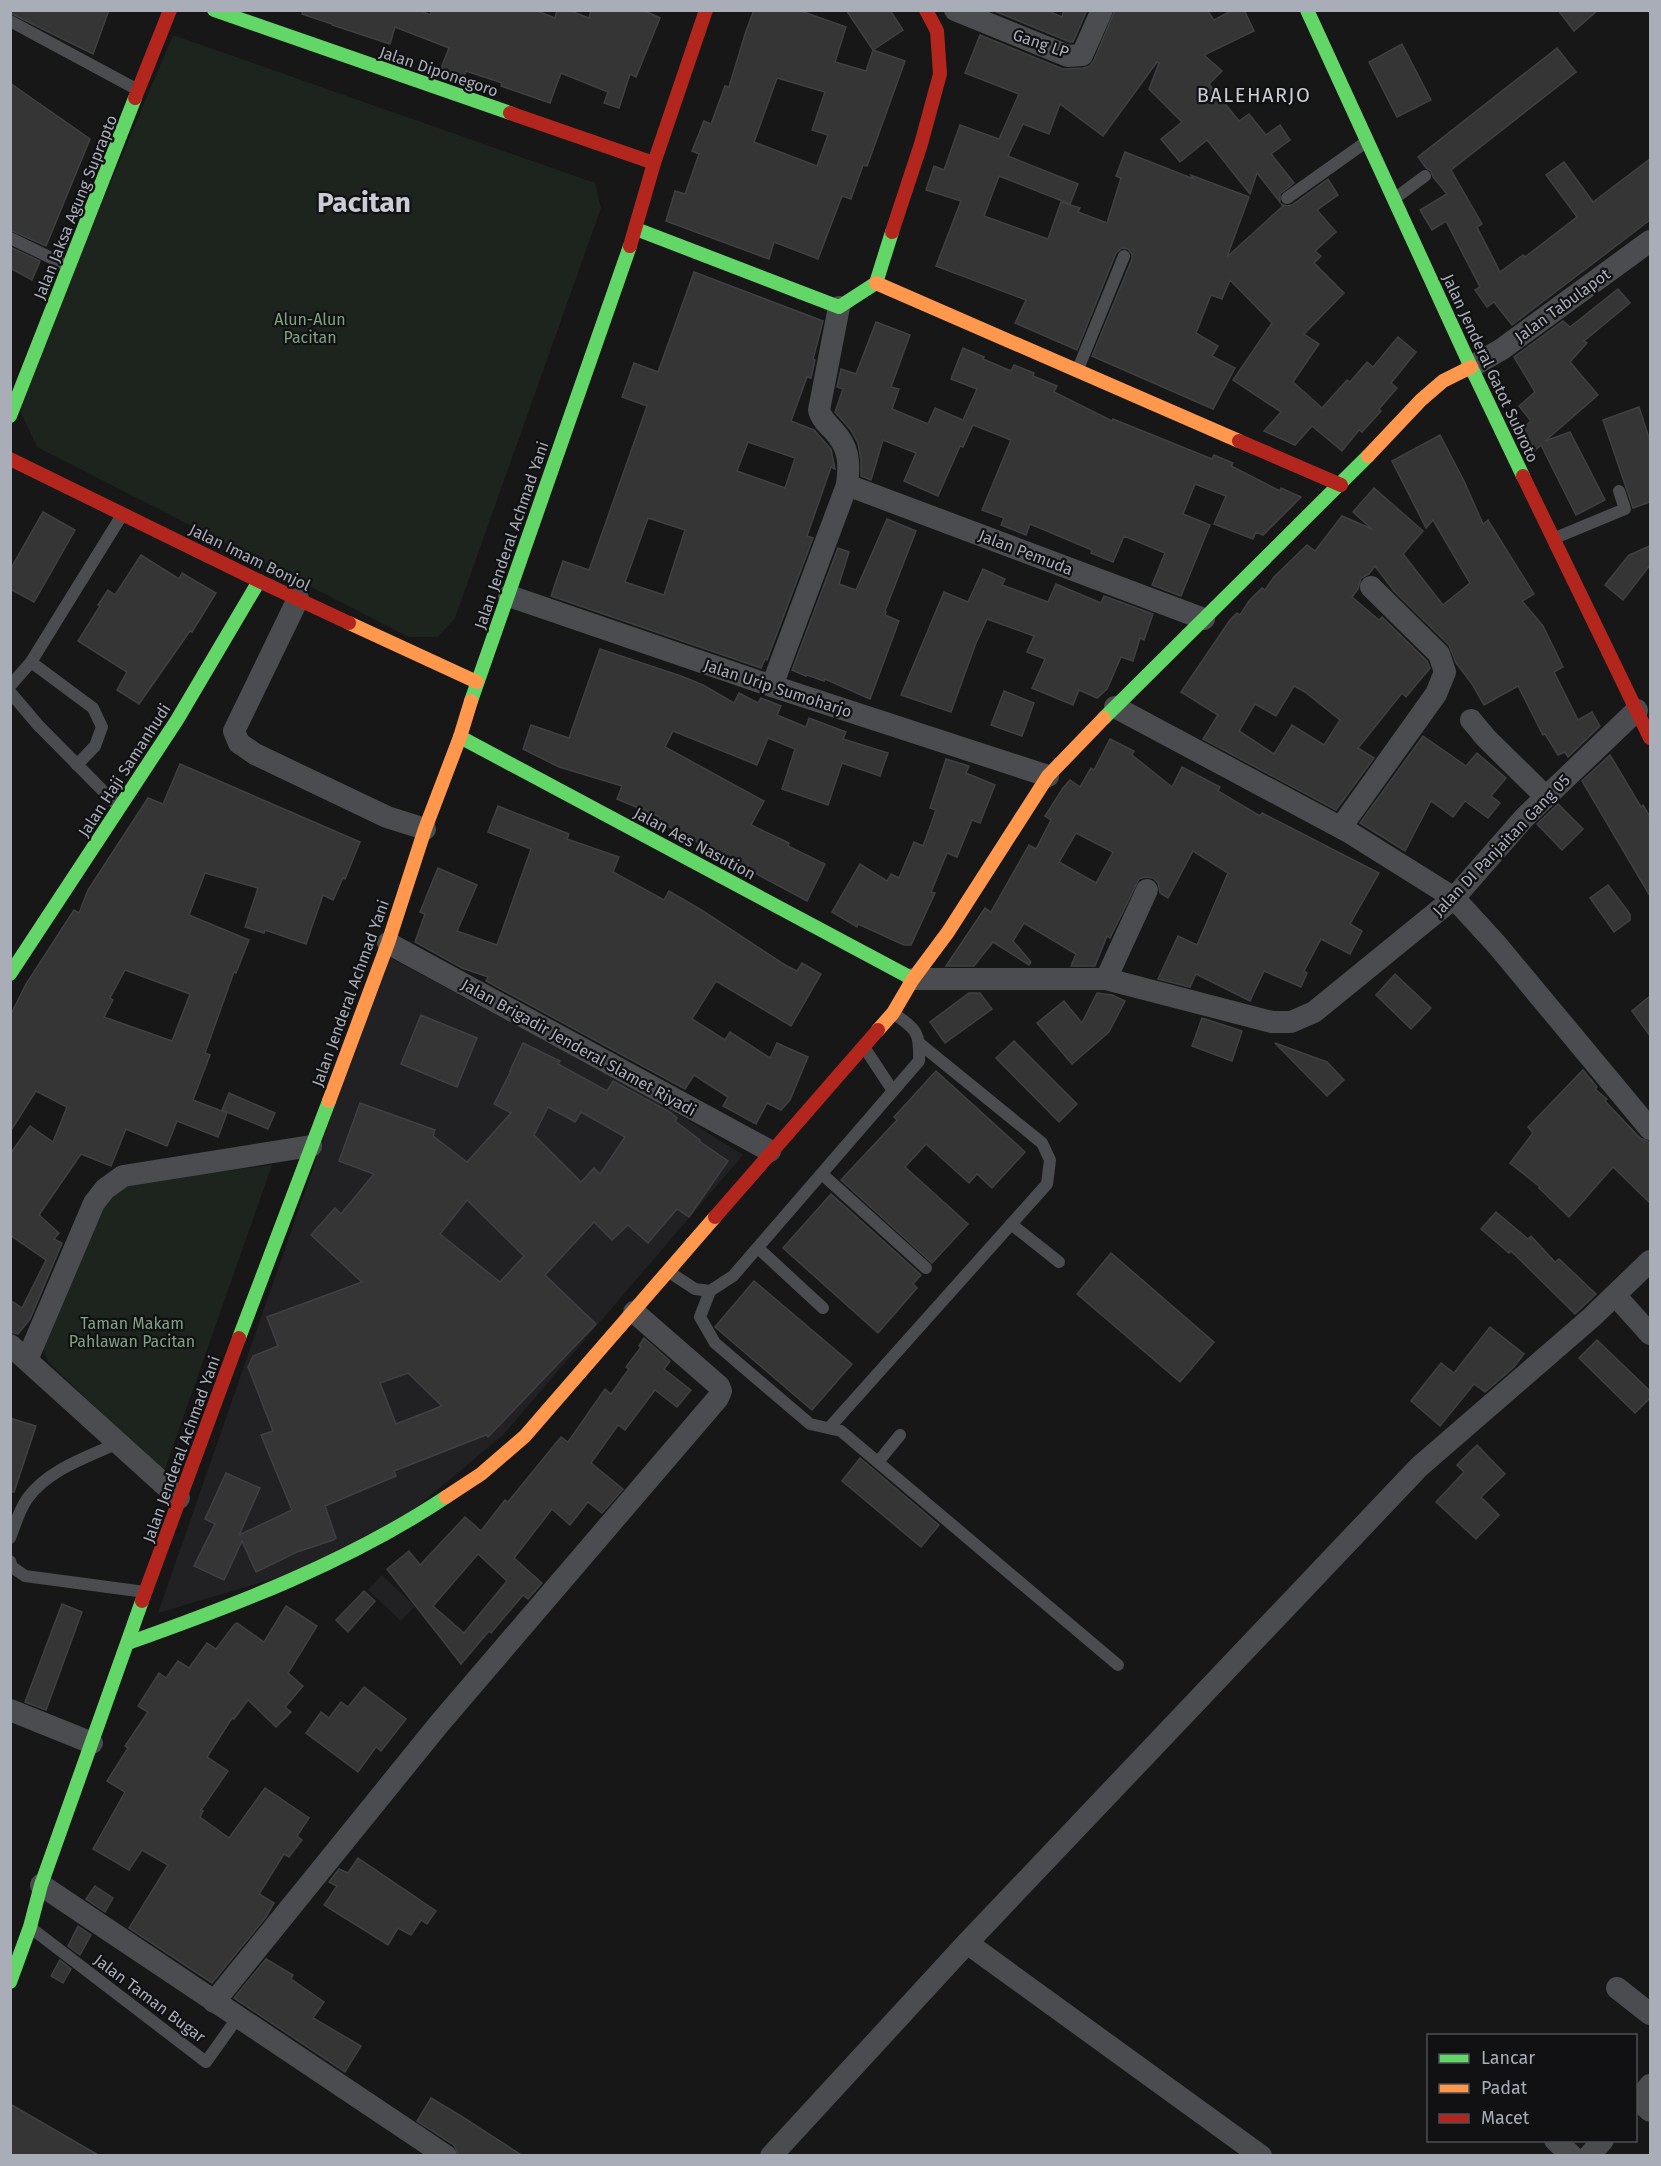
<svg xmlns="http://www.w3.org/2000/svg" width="1661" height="2166" font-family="'Fira Sans',sans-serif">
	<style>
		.built { fill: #212123 }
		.green { fill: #1d241e }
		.building { fill: #353536; stroke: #3f4043; stroke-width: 1.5; fill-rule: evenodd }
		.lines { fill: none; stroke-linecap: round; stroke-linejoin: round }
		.lane { stroke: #4b4c50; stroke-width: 12 }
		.street { stroke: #4b4c50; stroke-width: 22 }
		.fast { stroke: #63d668; stroke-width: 14 }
		.slow { stroke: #ff974d; stroke-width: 14 }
		.jam { stroke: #b3261e; stroke-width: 14 }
		.labels { text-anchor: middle; stroke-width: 4.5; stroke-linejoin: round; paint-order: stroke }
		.street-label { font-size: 16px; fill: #a8adb8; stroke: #111113 }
		.park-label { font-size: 16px; fill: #7fa381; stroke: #111113 }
		.quarter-label { font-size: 20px; letter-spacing: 1.5px; fill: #c9ccd4; stroke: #111113 }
		.town-label { font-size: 28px; font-weight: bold; fill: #c9ccd4; stroke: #111113 }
	</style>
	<rect width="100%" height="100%" fill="#171717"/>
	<g class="built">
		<path d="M387,956L659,1102L743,1155L503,1435L411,1512L300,1571L158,1613Z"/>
		<path d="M382,1575L415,1606L401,1621L368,1590Z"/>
	</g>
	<g class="green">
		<path d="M173,35L595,183L601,208L455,618L438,637H409L37,447L17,404Z"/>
		<path d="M272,1165L164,1472L48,1362L42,1346L108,1198L128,1184Z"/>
	</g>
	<g class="building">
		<path d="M10,10H109L93,54L10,13Z"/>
		<path d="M303,10H419L430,15L432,10H535L555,18L557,10H568L589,18L591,10H643L660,18L636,77L630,74L619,108L604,103L608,92L561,73L550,103L501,86L502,83L466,71L464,77L441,68L449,48L395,27L390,44L332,25V24L302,14Z"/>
		<path d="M754,10H798L846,27L835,62L866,71L873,50L905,61L867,166L863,165L851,199L842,196L818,259L774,242L769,259L666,221L675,191L685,194L699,154L692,151L704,121L711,124L725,86L729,87L746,31ZM777,78L825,92L812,130L828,135L817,166L754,142Z"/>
		<path d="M846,10H890L903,30L873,50Z"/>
		<path d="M992,10H1046L1062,17L1064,10H1087L1073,42H1070Z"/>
		<path d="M1115,10H1207L1214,20L1233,10H1244L1254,31L1204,55L1222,71L1209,84L1239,121L1249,114L1266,135L1280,125L1290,140L1271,154L1294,183L1280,194V202L1257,173L1250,194L1207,140L1180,162L1161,139L1182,122L1149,89L1159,63L1157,62L1103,136L1060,104L1049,134L1023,124L1008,156L1078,184L1070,204L999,176L984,216L1048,239L1061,202L1080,208L1078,212L1107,223L1121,178L1116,176L1125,152L1194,179L1191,175L1249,197L1227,257L1283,206L1281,204L1287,206L1292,205L1328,179L1338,195L1317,210L1336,232L1315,251L1321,256L1314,263L1344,293L1304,334L1319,344L1293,382L1322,408L1347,380L1350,382L1367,362L1373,367L1398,337L1416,352L1391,383L1397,388L1379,409L1381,411L1362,432L1359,430L1342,451L1312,426L1295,445L1264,431L1281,412L1233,380L1272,323L1230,280L1222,299L1211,295L1196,333L1218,346L1212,356L1235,368L1213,409L1092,356L1132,259V254L1128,249L1122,248L1116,253L1077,350L1015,323L1026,300L936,266L961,201L926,190L934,166L944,170L960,125L999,139L1019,94L965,73L980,35L1063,69L1083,68L1090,66L1094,60Z"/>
		<path d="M1558,10H1598L1574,31Z"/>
		<path d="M1402,44L1431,100L1397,117L1369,62Z"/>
		<path d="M1557,48L1576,72L1451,170L1482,224L1477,227L1500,272L1523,255L1525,257L1577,217L1546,175L1564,162L1593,202L1650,159V220L1512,325L1494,302L1487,307L1475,290L1480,287L1446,221L1432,230L1420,210L1447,194L1433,177L1431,171L1426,168L1418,157Z"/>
		<path d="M10,83L90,139L46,246L10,230Z"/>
		<path d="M10,247L40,261L32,280L10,268Z"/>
		<path d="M694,272L823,321L813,359L815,360L811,378L807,377L791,421L814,430L831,449L835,469L831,467L807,536L813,538L767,660L765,659L761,668L551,596L563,561L589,570L647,406L622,397L634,363L658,372ZM748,442L795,458L785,488L737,471ZM648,518L685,530L664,595L625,582Z"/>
		<path d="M1618,289L1630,303L1584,341L1587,343L1570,362L1598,395L1545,441L1570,432L1605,500L1576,515L1541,445L1533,452L1522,429L1531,421L1519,406L1535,392L1514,357L1563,321L1570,327Z"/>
		<path d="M876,322L910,335L891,387L899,389L892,409L928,424L935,408L963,420L977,389L951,379L963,348L984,357L983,359L1011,371L1014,365L1034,373L1033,376L1057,386L1054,392L1112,421L1113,419L1212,459L1214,455L1233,463L1231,466L1280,491L1281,488L1301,497L1263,535L1256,532L1253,539L1214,524L1226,496L1195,484L1183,514L1210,525L1181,596L1152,585L1165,553L1124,536L1113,562L1091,553L1092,550L1030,524L1026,535L1001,525L1004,518L982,510L1011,440L973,425L963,447L960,446L938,496L904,481L916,453L883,440L871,480L861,476V460L858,443L850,429L835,412L843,389L837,387L841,369L856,374Z"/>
		<path d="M1639,407L1650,441V502L1633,508L1603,420Z"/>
		<path d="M1440,435L1464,481L1483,524L1488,520L1534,594L1522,601L1543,626L1563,667L1554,672L1578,720L1592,712L1600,726L1568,757L1565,752L1558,755L1545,734L1543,735L1518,686L1484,705L1472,684L1456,663L1449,645L1394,591L1375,566L1369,574L1361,578L1358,589L1352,597L1379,620L1382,617L1427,661L1430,668L1406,697L1402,693L1358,748L1374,758L1336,810L1203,739L1218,715L1181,692L1230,620L1237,613L1240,615L1249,601L1262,588L1265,590L1274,577L1307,545L1315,551L1342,516L1372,529L1353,512L1374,488L1423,531L1403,554L1443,605L1470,583L1433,520L1426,528L1392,461ZM1294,686L1305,692L1340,720L1324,745L1292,725L1274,754L1239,731L1255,704L1276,716Z"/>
		<path d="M43,512L75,530L34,602L10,589V570Z"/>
		<path d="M887,519L916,531L885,611L886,612L885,615L899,621L870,699L825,679L824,681L807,675L806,676L792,670L838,548L849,552L839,584L856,590Z"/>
		<path d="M1650,546V565L1623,600L1605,585L1629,555Z"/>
		<path d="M141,555L179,579L182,573L216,593L192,632L190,631L139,704L117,690L127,672L78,641L100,606L98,605L108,590L115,595Z"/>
		<path d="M983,569L1005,579L1002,585L1048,602L1056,584L1101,603L1104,596L1153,614L1144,640L1140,638L1133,661L1121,657L1107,689L1097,698L1079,690L1073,705L1032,688L1045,659L1027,652L1034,636L987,619L976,643L951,712L901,695L944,592L968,602Z"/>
		<path d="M600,649L681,676L703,685L734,703L739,693L758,703L761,698L781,706L777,715L806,727L809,718L846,732L843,739L888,753L880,776L842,763L828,805L782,789L795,749L768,738L757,765L673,731L665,747L764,801L751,825L789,843L788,846L825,864L807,901L658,821L660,817L617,799L622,786L559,767L523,749L531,725L569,738Z"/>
		<path d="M1004,691L1034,703L1022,736L991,725Z"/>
		<path d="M1423,736L1466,766L1477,753L1506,778L1491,796L1500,803L1488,818L1465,801L1453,817L1431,801L1405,851L1360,823Z"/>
		<path d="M1110,739L1134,751L1132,755L1172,787L1182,767L1220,787L1218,791L1260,816L1262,813L1379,873L1350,924L1362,931L1350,954L1321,939L1304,971L1307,973L1301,987L1264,971L1250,1001L1196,974L1190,987L1158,979L1178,936L1197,945L1228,873L1193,851L1168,898L1160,893L1158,883L1153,878L1145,877L1139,879L1110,938L1107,936L1095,966H1071L1076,954L1024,923L1013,941L1031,962L1029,965L993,942L974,966H946L985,908L991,912L1029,845L1036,849L1051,820L1045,816L1063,788L1070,780L1080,787L1091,768L1094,770ZM1076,833L1113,852L1096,883L1059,862Z"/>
		<path d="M1610,755L1641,807L1643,805L1650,817V896L1582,781Z"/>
		<path d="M946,759L969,766L966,773L995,785L980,823L972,820L957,857L947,853L931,892L935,893L911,945H904L858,924L857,927L832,912L860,864L887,881L891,874L899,878L914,842L923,846L936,810L930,808Z"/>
		<path d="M180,764L360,842L345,879L343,878L333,900L323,895L306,944L265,930L264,933L245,927L258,888L205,873L189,915L249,940L236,973L234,972L205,1053L210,1055L193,1100L227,1113L218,1137L177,1121L167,1146L126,1129L111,1166L81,1154L39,1215L59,1233L54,1239L62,1243L30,1319L18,1334L10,1332V1300L22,1308L46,1260L10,1235V1154L30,1126L53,1142L67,1107L36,1091L10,1132V1016L26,984L74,910L79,913L88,890L148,798L163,804ZM125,970L190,994L172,1041L104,1017L113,1000L110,998Z"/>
		<path d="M1558,804L1583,829L1562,850L1537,824Z"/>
		<path d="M498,806L569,834L567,839L619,857L613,872L664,900L669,891L703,911L785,965L797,971L802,963L821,974L791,1026L716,981L692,1019L725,1040L730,1032L770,1058L777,1043L808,1057L790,1100L781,1110L767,1103L756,1124L723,1106L728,1097L694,1075L685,1089L486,981L488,977L462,968L415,942L425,914L420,912L438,868L477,885L457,931L497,945L531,849L488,832Z"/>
		<path d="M1608,885L1630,914V920L1614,932L1590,898Z"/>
		<path d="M1395,974L1431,1008L1411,1029L1376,995Z"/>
		<path d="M969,993H980L992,1009L945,1043L930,1022Z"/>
		<path d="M1097,993L1112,995L1125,1001L1109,1032L1072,1064L1037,1023L1064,1001L1082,1023Z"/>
		<path d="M1650,996V1036L1632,1011Z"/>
		<path d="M421,1015L477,1038L457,1087L401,1064Z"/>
		<path d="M1202,1018L1242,1031L1232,1061L1192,1046Z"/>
		<path d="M1014,1041L1077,1104L1059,1122L996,1058Z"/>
		<path d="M523,1043L560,1061L558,1064L607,1091L613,1081L670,1112L677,1118L675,1121L700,1140L699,1141L728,1161L689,1217L677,1209L648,1243L628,1225L612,1240L594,1222L545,1275L596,1324L488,1437L486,1435L394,1471L396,1476L325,1506L336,1538L333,1540L297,1552L256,1572L242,1541L224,1580L194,1566L215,1524L205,1519L226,1473L260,1488L239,1535L292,1510L261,1435L273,1431L248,1367L253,1356L278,1346L267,1317L362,1282L311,1235L335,1208L341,1214L374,1174L339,1161L360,1103L435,1130L433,1136L467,1162L511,1113L494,1104L511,1071H510ZM548,1107L575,1122L581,1112L625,1137L600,1174L594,1168L581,1182L534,1135ZM467,1200L524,1256L500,1282L440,1234ZM408,1373L442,1406L396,1424L380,1383Z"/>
		<path d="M1275,1043L1327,1062L1344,1080L1327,1096Z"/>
		<path d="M1583,1070L1597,1087L1595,1089L1607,1099L1605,1101L1640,1138L1650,1142V1203L1613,1167L1569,1217L1539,1188L1540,1187L1510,1163L1533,1133L1528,1127Z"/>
		<path d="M936,1071L1025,1152L992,1188L977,1174L969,1183L926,1144L905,1167L968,1224L932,1263L841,1180L897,1120L894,1117Z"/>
		<path d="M229,1093L275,1113L268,1129L222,1110Z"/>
		<path d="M831,1194L921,1275L913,1284L917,1288L878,1333L783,1248Z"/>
		<path d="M1496,1212L1528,1239L1531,1236L1555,1262L1559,1259L1596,1294L1575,1314L1511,1251L1509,1253L1481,1229Z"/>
		<path d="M1111,1253L1214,1342L1180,1382L1077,1294Z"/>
		<path d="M754,1281L852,1364L812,1410L715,1327Z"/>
		<path d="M1490,1327L1524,1354L1514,1367L1485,1392L1474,1384L1440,1426L1411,1401L1441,1363L1454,1373Z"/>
		<path d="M644,1338L670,1361L664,1369L691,1390L677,1407L655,1390L625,1430L618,1425L591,1463L623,1489L602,1513L588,1502L570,1525L552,1509L514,1558L542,1583L528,1599L523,1595L491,1633L489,1631L461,1664L387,1569L409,1551L420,1565L465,1517L481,1531L505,1500L508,1502L561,1437L568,1442L605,1389L611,1394L629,1369L626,1367L641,1347L639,1346ZM478,1554L507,1581L464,1633L433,1606Z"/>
		<path d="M1597,1340L1650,1391V1398L1635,1413L1579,1358Z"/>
		<path d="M10,1418L36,1426L14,1492H10Z"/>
		<path d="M1477,1445L1505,1474L1481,1497L1499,1515L1476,1539L1436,1502L1464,1472L1457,1465Z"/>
		<path d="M860,1458L939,1525L921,1547L842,1481Z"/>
		<path d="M364,1591L375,1601L348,1632L336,1620Z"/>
		<path d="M62,1604L82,1612L46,1710L25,1702Z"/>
		<path d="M286,1606L317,1626L288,1673L303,1686L285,1707L291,1712L276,1727L248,1700L234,1719L232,1718L207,1757L228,1771L201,1810L203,1811L200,1817L229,1838L265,1788L309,1818L297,1836L302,1840L289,1857L284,1854L259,1894L274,1903L266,1917L212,1983L129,1928L168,1865L142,1850L129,1870L93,1849L125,1792L107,1781L128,1748L125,1746L148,1712L138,1706L159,1673L166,1678L178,1661L189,1668L207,1643L216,1649L234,1625L237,1623L264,1642Z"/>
		<path d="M364,1687L406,1719L381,1751L376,1747L358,1772L306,1733L321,1712L329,1718L341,1702L348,1707Z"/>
		<path d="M358,1858L436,1911L427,1924L421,1920L411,1935L398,1928L388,1945L324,1905L337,1886L329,1882L339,1869L348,1873Z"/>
		<path d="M95,1886L113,1898L105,1912L86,1899Z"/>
		<path d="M78,1926L91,1935L80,1955L68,1946Z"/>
		<path d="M266,1959L293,1975L291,1979L324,2002L313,2018L361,2046L345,2072L234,1998Z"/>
		<path d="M60,1960L71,1969L63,1983L51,1976Z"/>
		<path d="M431,2098L461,2116L523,2156H459L454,2145L417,2121Z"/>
		<path d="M10,2104L100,2156H10Z"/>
	</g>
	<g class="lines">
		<g class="lane">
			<path d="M10,21L138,90"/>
			<path d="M1287,198L1366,142"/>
			<path d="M1394,199L1425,176"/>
			<path d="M10,238L68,266"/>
			<path d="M1078,369L1124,256"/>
			<path d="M1555,538L1625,509L1619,491"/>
			<path d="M31,662L93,708L102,727L95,746L77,765"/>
			<path d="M10,686L31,662L122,515"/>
			<path d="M10,692L38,725L119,807"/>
			<path d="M864,1047L893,1091"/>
			<path d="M822,1174L926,1268"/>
			<path d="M1011,1224L1059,1262"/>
			<path d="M758,1248L823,1308"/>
			<path d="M669,1272L695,1289L710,1291L733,1276L919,1061C920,1032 917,1030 893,1013"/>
			<path d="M710,1291L700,1317L715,1343L810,1424L841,1431L1118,1665"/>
			<path d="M829,1428L1047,1184L1050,1160L1042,1143L919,1043"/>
			<path d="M878,1462L900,1435"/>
			<path d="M10,1538C15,1526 19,1510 27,1499C47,1470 87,1457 118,1443"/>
			<path d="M10,1561L12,1567L25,1576L145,1592"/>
			<path d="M31,1928L206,2062L238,2017"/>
		</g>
		<g class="street">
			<path d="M955,10L1068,56L1082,55L1102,10"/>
			<path d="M1471,367L1502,349L1650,241"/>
			<path d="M847,485L1204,619"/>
			<path d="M509,596L772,686L1048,776"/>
			<path d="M298,599L234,731L239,743L255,754L387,817L425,829"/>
			<path d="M772,686L847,485C850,462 849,447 833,430C827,424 821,418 819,410L839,307"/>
			<path d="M1115,707L1347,831L1454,898L1497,945L1650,1129"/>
			<path d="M1471,720L1486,738L1546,797"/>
			<path d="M1341,827L1436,694L1445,672L1439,654L1371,587"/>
			<path d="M388,943L770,1151"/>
			<path d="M913,979H1106L1272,1022H1291L1314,1012L1454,898L1525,817L1637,710"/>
			<path d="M1106,979L1147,890"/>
			<path d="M1615,1295L1650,1334"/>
			<path d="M10,1345L179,1498"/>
			<path d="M27,1360L94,1203L105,1189L123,1176L311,1146"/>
			<path d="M10,1710L92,1743"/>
			<path d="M41,1885L446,2156"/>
			<path d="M967,1943L1261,2156"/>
			<path d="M1617,1988L1650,2014"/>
			<path d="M214,2002L439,1724L718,1398L721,1391L719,1386L634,1312"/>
			<path d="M1650,2085L1638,2100L1650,2111"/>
			<path d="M1555,2140L1572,2156"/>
			<path d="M771,2156L967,1943L1419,1467L1592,1317L1650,1261"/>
			<path d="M1589,2156L1603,2140"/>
		</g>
		<g class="fast">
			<path d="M214,10L510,113"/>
			<path d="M1307,10L1471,367L1523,476"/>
			<path d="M636,229L839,307L876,283L892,232"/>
			<path d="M10,416L135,98"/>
			<path d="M471,701L630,246"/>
			<path d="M1104,718L1368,456"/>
			<path d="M460,737L913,979"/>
			<path d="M10,974L177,720L259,581"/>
			<path d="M239,1338L329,1101"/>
			<path d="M128,1643C238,1604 348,1562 446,1497"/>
			<path d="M10,1982L30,1927L41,1885L142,1601"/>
		</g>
		<g class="slow">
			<path d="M876,283L1239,441"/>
			<path d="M1368,456L1421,400L1443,381L1471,367"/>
			<path d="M349,623L477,682"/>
			<path d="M878,1030L893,1013L913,979L948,932L1048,776L1104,718"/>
			<path d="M329,1101L388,943L425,829L460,737L471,701"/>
			<path d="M446,1497L481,1474L525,1436L715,1217"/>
		</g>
		<g class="jam">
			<path d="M135,98L170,10"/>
			<path d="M510,113L654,163"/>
			<path d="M892,232L921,144L940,74L937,31L926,10"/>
			<path d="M630,246L654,163L706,10"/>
			<path d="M1239,441L1341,485"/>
			<path d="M10,459L259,581L349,623"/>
			<path d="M1523,476L1650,738"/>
			<path d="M715,1217L878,1030"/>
			<path d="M142,1601L239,1338"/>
		</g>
	</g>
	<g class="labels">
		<g class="street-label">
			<text transform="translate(1041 43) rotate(19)" y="6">Gang LP</text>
			<text transform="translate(439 71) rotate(19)" y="6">Jalan Diponegoro</text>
			<text transform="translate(75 207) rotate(-68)" y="6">Jalan Jaksa Agung Suprapto</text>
			<text transform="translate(1562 305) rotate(-36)" y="6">Jalan Tabulapot</text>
			<text transform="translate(1491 368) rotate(65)" y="6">Jalan Jenderal Gatot Subroto</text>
			<text transform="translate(511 535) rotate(-71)" y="6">Jalan Jenderal Achmad Yani</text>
			<text transform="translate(1026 552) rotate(21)" y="6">Jalan Pemuda</text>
			<text transform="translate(250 557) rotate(26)" y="6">Jalan Imam Bonjol</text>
			<text transform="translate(778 688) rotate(18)" y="6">Jalan Urip Sumoharjo</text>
			<text transform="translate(124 770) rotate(-57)" y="6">Jalan Haji Samanhudi</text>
			<text transform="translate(695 843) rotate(28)" y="6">Jalan Aes Nasution</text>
			<text transform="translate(1501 845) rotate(-46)" y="6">Jalan DI Panjaitan Gang 05</text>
			<text transform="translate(350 993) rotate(-70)" y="6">Jalan Jenderal Achmad Yani</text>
			<text transform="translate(579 1047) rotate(29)" y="6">Jalan Brigadir Jenderal Slamet Riyadi</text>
			<text transform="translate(181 1449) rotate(-70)" y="6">Jalan Jenderal Achmad Yani</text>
			<text transform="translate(150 1998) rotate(37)" y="6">Jalan Taman Bugar</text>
		</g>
		<g class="park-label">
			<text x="310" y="325">Alun-Alun<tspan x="310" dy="18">Pacitan</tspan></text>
			<text x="132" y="1329">Taman Makam<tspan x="132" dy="18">Pahlawan Pacitan</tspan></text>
		</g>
		<g class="quarter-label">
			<text x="1254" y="102">BALEHARJO</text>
		</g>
		<g class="town-label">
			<text x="364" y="212">Pacitan</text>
		</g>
	</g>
	<rect width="1661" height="2166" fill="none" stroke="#a8adb8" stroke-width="24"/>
	<rect x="1427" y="2034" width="210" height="108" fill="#111113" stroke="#4d4f55" stroke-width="1.5"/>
	<rect x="1439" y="2054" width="30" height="9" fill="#63d668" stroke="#4d4f55" stroke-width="1.5"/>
	<text x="1481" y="2064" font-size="18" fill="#a8adb8">Lancar</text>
	<rect x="1439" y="2084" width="30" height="9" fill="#ff974d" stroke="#4d4f55" stroke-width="1.5"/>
	<text x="1481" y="2094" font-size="18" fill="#a8adb8">Padat</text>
	<rect x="1439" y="2114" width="30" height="9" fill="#b3261e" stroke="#4d4f55" stroke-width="1.5"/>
	<text x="1481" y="2124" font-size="18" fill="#a8adb8">Macet</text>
</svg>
